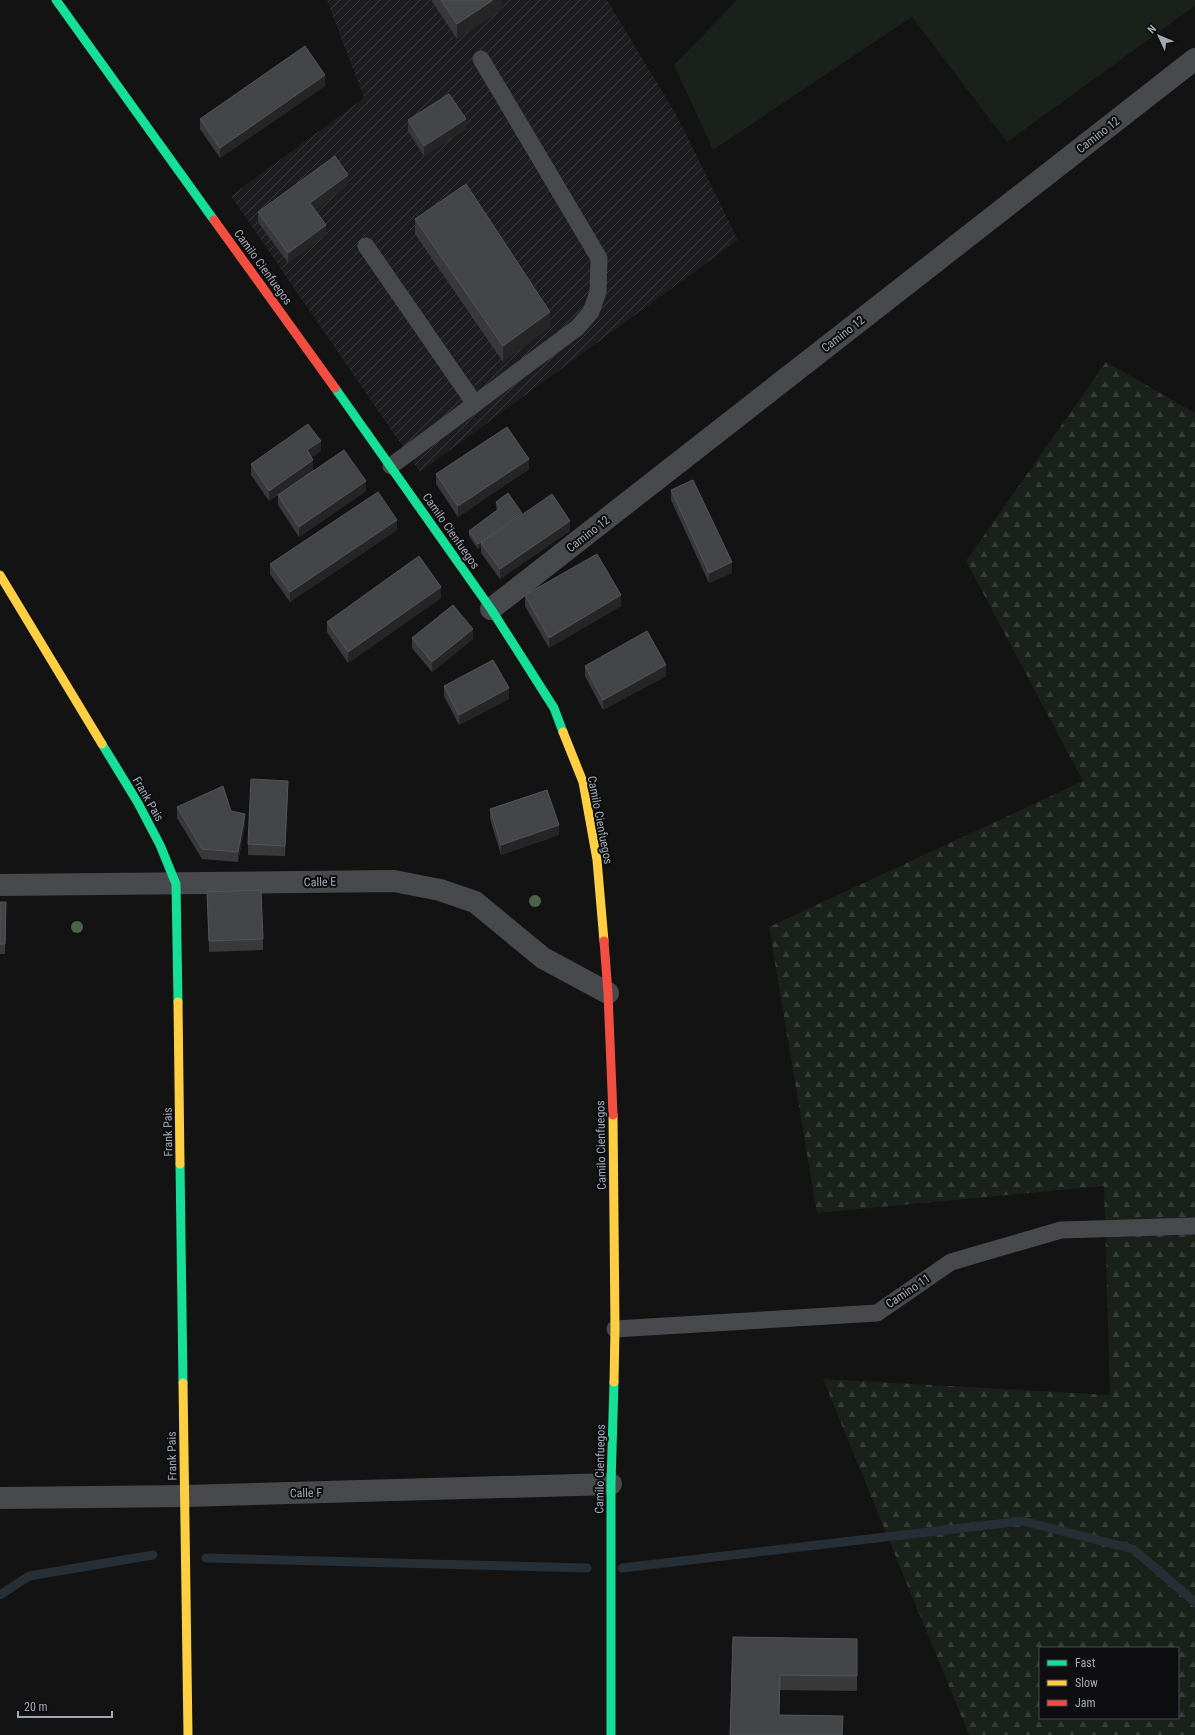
<svg xmlns="http://www.w3.org/2000/svg" width="1195" height="1735" font-family="'Roboto Condensed',sans-serif">
	<style>
		.industrial { fill: url(#industrial-furrows) }
		.grass { fill: #19211a }
		.forest { fill: url(#forest-firs); fill-rule: evenodd }
		.lines { fill: none; stroke-linecap: round; stroke-linejoin: round }
		.stream { stroke: #262e36; stroke-width: 9 }
		.lane { stroke: #47494c; stroke-width: 17 }
		.street { stroke: #47494c; stroke-width: 22 }
		.fast { stroke: #16e098; stroke-width: 9 }
		.slow { stroke: #ffcf43; stroke-width: 9 }
		.jam { stroke: #f24e42; stroke-width: 9 }
		.tree { fill: #4a634c }
		.wall { fill: #39393c }
		.shaded-wall { fill: #252526 }
		.building { fill: #444549; stroke: #53555a }
		.labels { text-anchor: middle; stroke-width: 4; stroke-linejoin: round; paint-order: stroke }
		.street-label { font-size: 12px; fill: #a2a9b6; stroke: #0e0d0f }
	</style>
	<defs>
		<pattern id="industrial-furrows" width="10" height="10" patternUnits="userSpaceOnUse"><rect width="10" height="10" fill="#1d1d20"/><path d="M-1 1l2-2M0 10L10 0M9 11l2-2" fill="none" stroke="#3b3b3e"/></pattern>
		<pattern id="forest-firs" width="22" height="20" patternUnits="userSpaceOnUse"><rect width="22" height="20" fill="#19211a"/><path d="M5 1l3.5 6h-7zM16 11l3.5 6h-7z" fill="#373e39"/></pattern>
	</defs>
	<rect width="100%" height="100%" fill="#131313"/>
	<path class="industrial" d="M327,0H607L678,118L738,240L420,472L231,196L364,98Z"/>
	<path class="grass" d="M737,0H1195V6L1007,142L912,17L713,150L674,65Z"/>
	<path class="forest" d="M1106,362L1195,413V1735H969L823,1379L1110,1395L1104,1186L817,1213L769,927L1083,781L966,561ZM1040,1648H1178V1718H1040Z"/>
	<g class="lines">
		<g class="stream">
			<path d="M206,1558L587,1568"/>
			<path d="M622,1568L1022,1521L1133,1549L1195,1602"/>
			<path d="M0,1595L29,1576L153,1555"/>
		</g>
		<g class="lane">
			<path d="M366,246L475,404"/>
			<path d="M391,466L577,328L591,312L598,292L599,258L481,59"/>
			<path d="M615,1329L877,1313L951,1262L1061,1230L1195,1226"/>
		</g>
		<g class="street">
			<path d="M491,609L1195,59"/>
			<path d="M0,885L394,881L440,890L475,902L543,958L608,993"/>
			<path d="M0,1498L185,1496L611,1484"/>
		</g>
		<g class="fast">
			<path d="M56,0L214,220"/>
			<path d="M335,388L491,609L554,708L563,732"/>
			<path d="M102,744L138,803L160,845L176,884L178,1002"/>
			<path d="M180,1164L183,1383"/>
			<path d="M611,1735V1484L614,1382"/>
		</g>
		<g class="slow">
			<path d="M0,575L102,744"/>
			<path d="M563,732L583,782L597,860L604,941"/>
			<path d="M178,1002L180,1164"/>
			<path d="M613,1115L615,1329L614,1382"/>
			<path d="M183,1383L188,1735"/>
		</g>
		<g class="jam">
			<path d="M214,220L335,388"/>
			<path d="M604,941L608,993L613,1115"/>
		</g>
	</g>
	<g class="tree">
		<circle cx="535" cy="901" r="6"/>
		<circle cx="77" cy="927" r="6"/>
	</g>
	<g class="wall">
		<path d="M431,0H502V9L457,39Z"/>
		<path d="M325,86L220,158L200,129V119Z"/>
		<path d="M408,120L466,129L424,156L408,131Z"/>
		<path d="M348,185L315,210L326,235L288,263L258,222V212Z"/>
		<path d="M415,219L550,327L503,362L415,234Z"/>
		<path d="M321,451L312,457L313,470L366,491L299,537L278,505V495L269,501L251,475V464Z"/>
		<path d="M529,469L458,517L436,484V474Z"/>
		<path d="M671,490L732,573L709,583L671,500Z"/>
		<path d="M496,502L522,515L570,531L500,579L481,553V547L478,549L469,536V531L497,510L496,508Z"/>
		<path d="M397,530L290,602L270,574V564Z"/>
		<path d="M525,595L621,606L549,648L525,606Z"/>
		<path d="M441,598L348,663L327,632V622Z"/>
		<path d="M412,638L473,639L432,672L412,648Z"/>
		<path d="M585,666L666,676L603,710L585,676Z"/>
		<path d="M444,686L509,699L459,725L444,696Z"/>
		<path d="M288,791L285,856L248,855V844Z"/>
		<path d="M177,807L231,811L245,824L238,862L202,859L177,818Z"/>
		<path d="M490,809L559,835L501,855L490,819Z"/>
		<path d="M207,892L263,939V950L209,952Z"/>
		<path d="M0,902H6L5,954H0Z"/>
		<path d="M733,1637L857,1639V1691L780,1690L779,1715L843,1716V1735H730Z"/>
	</g>
	<g class="shaded-wall">
		<path d="M493,0H502V9L457,39V24Z"/>
		<path d="M325,75V86L220,158V148Z"/>
		<path d="M466,119V129L424,156V146Z"/>
		<path d="M348,175V185L310,214V203Z"/>
		<path d="M326,225V235L288,263V253Z"/>
		<path d="M550,312V327L503,362V346Z"/>
		<path d="M321,441V451L307,461V450Z"/>
		<path d="M529,459V469L458,517V506Z"/>
		<path d="M313,460V470L269,501V491Z"/>
		<path d="M366,481V491L299,537V527Z"/>
		<path d="M522,513V518L481,543V547L478,549V544Z"/>
		<path d="M397,520V530L290,602V592Z"/>
		<path d="M570,521V531L500,579V569Z"/>
		<path d="M732,562V573L709,583V573Z"/>
		<path d="M441,587V598L348,663V652Z"/>
		<path d="M621,595V606L549,648V638Z"/>
		<path d="M473,629V639L432,672V662Z"/>
		<path d="M666,665V676L603,710V700Z"/>
		<path d="M509,688V699L459,725V715Z"/>
		<path d="M288,781V791L285,856V846Z"/>
		<path d="M245,814V824L238,862V852Z"/>
		<path d="M559,825V835L501,855V845Z"/>
	</g>
	<g class="building">
		<path d="M441,0H493L457,24Z"/>
		<path d="M305,46L325,75L220,148L200,119Z"/>
		<path d="M449,94L466,119L424,146L408,120Z"/>
		<path d="M335,156L348,175L310,203L326,225L288,253L258,212Z"/>
		<path d="M466,184L550,312L503,346L415,219Z"/>
		<path d="M308,424L321,441L307,450L313,460L269,491L251,464Z"/>
		<path d="M507,427L529,459L458,506L436,474Z"/>
		<path d="M344,450L366,481L299,527L278,495Z"/>
		<path d="M693,480L732,562L709,573L671,490Z"/>
		<path d="M378,492L397,520L290,592L270,564Z"/>
		<path d="M508,493L522,513L478,544L469,531L500,508L496,502Z"/>
		<path d="M552,494L570,521L500,569L481,543Z"/>
		<path d="M597,554L621,595L549,638L525,595Z"/>
		<path d="M419,556L441,587L348,652L327,622Z"/>
		<path d="M453,605L473,629L432,662L412,638Z"/>
		<path d="M647,631L666,665L603,700L585,666Z"/>
		<path d="M493,660L509,688L459,715L444,686Z"/>
		<path d="M251,779L288,781L285,846L248,844Z"/>
		<path d="M223,786L231,811L245,814L238,852L202,849L177,807Z"/>
		<path d="M547,790L559,825L501,845L490,809Z"/>
		<path d="M261,890L263,939L209,941L207,892Z"/>
		<path d="M0,902H6L5,944H0Z"/>
		<path d="M733,1637L857,1639V1676L780,1675L779,1715L843,1716L842,1735H730Z"/>
	</g>
	<g class="labels">
		<g class="street-label">
			<text transform="translate(1098 135) rotate(-38)" y="4">Camino 12</text>
			<text transform="translate(263 267) rotate(54)" y="4">Camilo Cienfuegos</text>
			<text transform="translate(843 334) rotate(-38)" y="4">Camino 12</text>
			<text transform="translate(451 531) rotate(55)" y="4">Camilo Cienfuegos</text>
			<text transform="translate(588 534) rotate(-38)" y="4">Camino 12</text>
			<text transform="translate(148 799) rotate(60)" y="4">Frank Pais</text>
			<text transform="translate(600 820) rotate(79)" y="4">Camilo Cienfuegos</text>
			<text transform="translate(320 882) rotate(-1)" y="4">Calle E</text>
			<text transform="translate(168 1132) rotate(-91)" y="4">Frank Pais</text>
			<text transform="translate(601 1145) rotate(-91)" y="4">Camilo Cienfuegos</text>
			<text transform="translate(908 1291) rotate(-34)" y="4">Camino 11</text>
			<text transform="translate(172 1456) rotate(-91)" y="4">Frank Pais</text>
			<text transform="translate(600 1469) rotate(-89)" y="4">Camilo Cienfuegos</text>
			<text transform="translate(306 1493) rotate(-2)" y="4">Calle F</text>
		</g>
	</g>
	<rect x="1039" y="1647" width="140" height="72" fill="#0e0d0f" stroke="#494b52"/>
	<rect x="1047" y="1660" width="20" height="6" fill="#16e098" stroke="#494b52"/>
	<text x="1075" y="1667" font-size="12" fill="#a2a9b6">Fast</text>
	<rect x="1047" y="1680" width="20" height="6" fill="#ffcf43" stroke="#494b52"/>
	<text x="1075" y="1687" font-size="12" fill="#a2a9b6">Slow</text>
	<rect x="1047" y="1700" width="20" height="6" fill="#f24e42" stroke="#494b52"/>
	<text x="1075" y="1707" font-size="12" fill="#a2a9b6">Jam</text>
	<g transform="translate(1159 36) rotate(314)" stroke="#0e0d0f" stroke-width="3" paint-order="stroke">
	<path d="M0-3L7 15L0 10L-7 15Z" fill="#a2a9b6"/>
	<text y="-6" font-size="11" font-weight="bold" text-anchor="middle" fill="#a2a9b6">N</text>
	</g>
	<path d="M18 1711v6h94v-6" fill="none" stroke="#a2a9b6" stroke-width="2"/>
	<text x="24" y="1711" font-size="12" fill="#a2a9b6" stroke="#0e0d0f" stroke-width="3" paint-order="stroke">20 m</text>
</svg>
